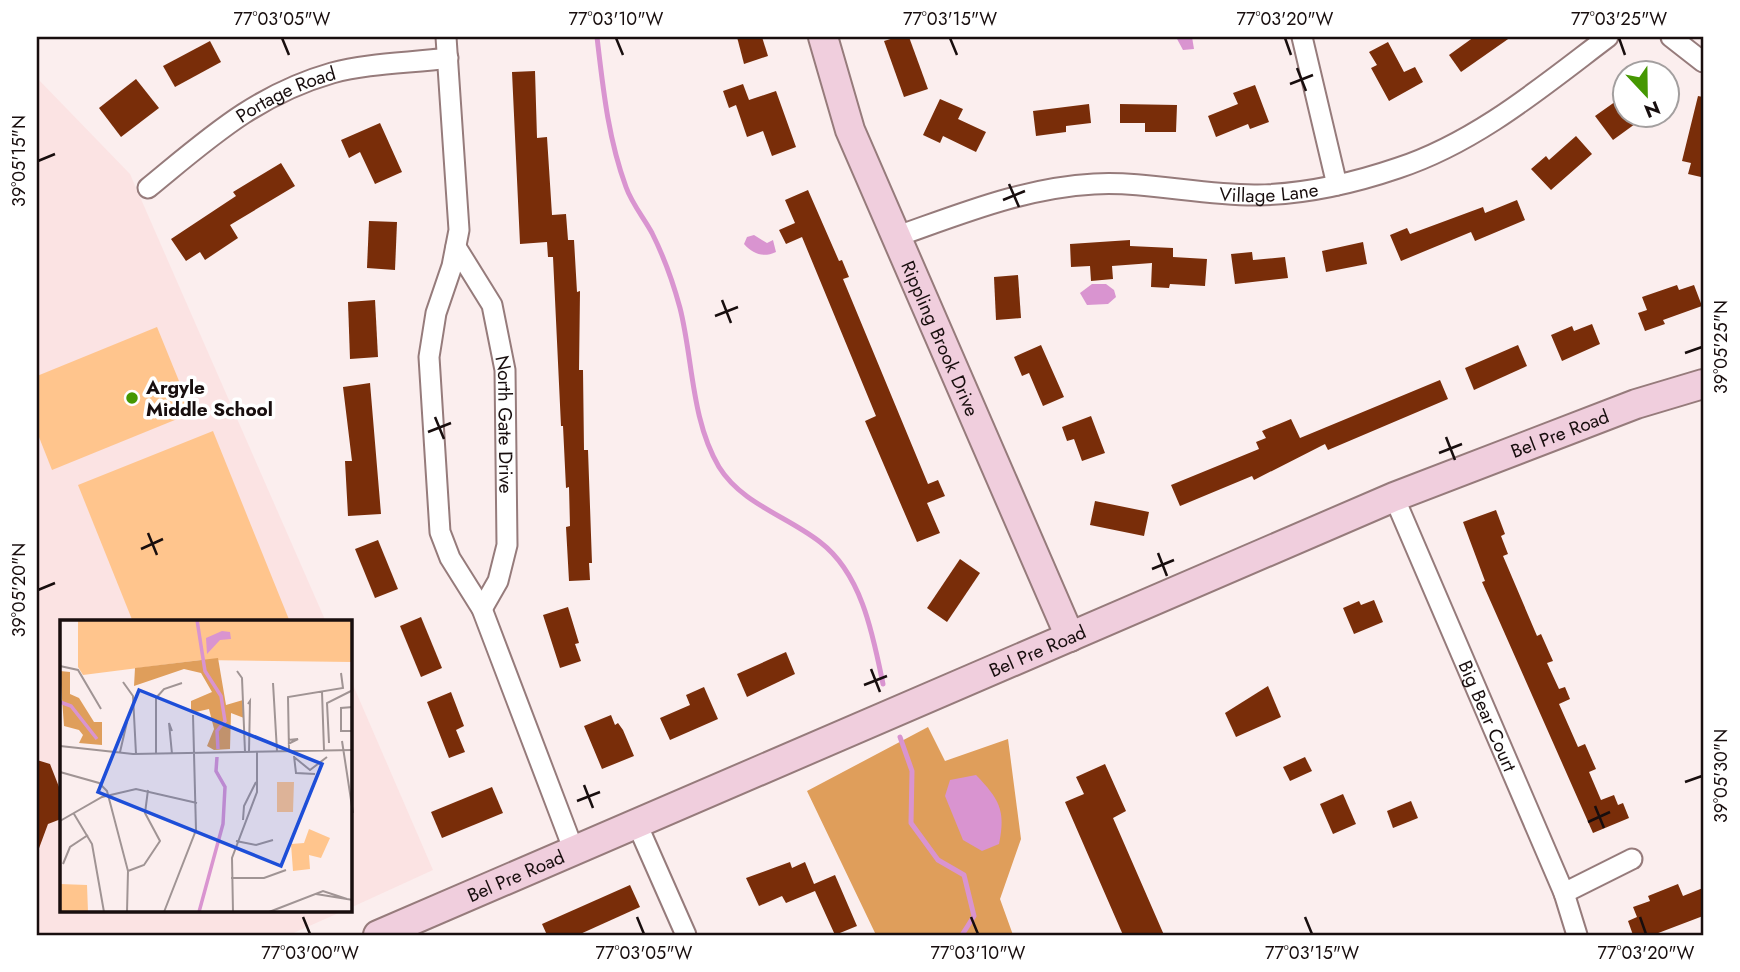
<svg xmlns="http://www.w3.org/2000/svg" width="1740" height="972" font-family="Jost,sans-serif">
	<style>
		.built { fill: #fbe3e3 }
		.green { fill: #ffc58d }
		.forest { fill: #df9e5b }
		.water { fill: #d994d0 }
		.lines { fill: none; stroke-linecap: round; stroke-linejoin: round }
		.stream { stroke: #d994d0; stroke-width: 5 }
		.building { fill: #792d09 }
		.street-casing { stroke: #967b7b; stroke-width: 23 }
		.secondary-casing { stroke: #967b7b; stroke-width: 32 }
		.street { stroke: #fff; stroke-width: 19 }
		.secondary { stroke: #f0cedd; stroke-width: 28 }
		.ticks { fill: none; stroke: #180e0e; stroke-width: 2.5 }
		.poi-dot { fill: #459701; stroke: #fff; stroke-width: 2.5 }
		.labels { text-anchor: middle; stroke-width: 7; stroke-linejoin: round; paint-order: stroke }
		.street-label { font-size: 19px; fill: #180e0e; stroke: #fff }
		.poi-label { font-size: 19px; font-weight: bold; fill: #180e0e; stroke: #fff; text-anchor: start }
		.inset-river { fill: none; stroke: #d994d0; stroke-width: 3.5 }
		.inset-road { fill: none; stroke: #a09494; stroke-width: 2 }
		.view { fill: #1d4ed8; fill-opacity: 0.15; stroke: #1d4ed8; stroke-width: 3.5 }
		.inset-edge { fill: none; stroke: #180e0e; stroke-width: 3.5 }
		.neatline { fill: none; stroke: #180e0e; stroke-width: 2.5 }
		.ticks-label { font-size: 18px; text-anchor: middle; fill: #180e0e }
	</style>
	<rect width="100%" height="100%" fill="#fbeeee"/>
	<g class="built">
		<path d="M37,78L130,174L326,622H61V911H343L289,935H37Z"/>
		<path d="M350,678L433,870L350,908Z"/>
	</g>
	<g class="green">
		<path d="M157,327L192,413L52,470L37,432V376Z"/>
		<path d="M213,431L290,622H133L78,485Z"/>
	</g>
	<path class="forest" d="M928,727L945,761L1008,739L1021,839L1000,899L1013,935H876L807,791Z"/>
	<g class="water">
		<path d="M1176,37H1192L1194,49L1183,50Z"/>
		<path d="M754,235L767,243L773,240L776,252C763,258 753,254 744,244L747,237Z"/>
		<path d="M1092,284H1106L1114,290L1116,297L1108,304L1087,305L1080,293Z"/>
		<path d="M976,775C999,799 1006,810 999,844L982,851L963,840L945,796L950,780Z"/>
	</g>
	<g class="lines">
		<g class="stream">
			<path d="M597,37C603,88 608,138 626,187C632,204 644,218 652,233C664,257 673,282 680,308C693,359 691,420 719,467C742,504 787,516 820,542C862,574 873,635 883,684"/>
			<path d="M900,737L912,771L911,823L938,860L964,875L974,916L962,935"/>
		</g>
	</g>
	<g class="building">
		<path d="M737,37H762L768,56L744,64Z"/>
		<path d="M897,37H909L928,89L904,97L884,41Z"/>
		<path d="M1474,37H1511L1461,72L1449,55Z"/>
		<path d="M210,41L221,62L175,87L163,66Z"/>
		<path d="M1388,42L1404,72L1415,67L1423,82L1389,101L1371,68L1377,65L1369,52Z"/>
		<path d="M535,71L537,138L547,137L552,215L566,214L568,240H574L577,292L580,291L579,370H583L584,450H588L592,563H589L590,580L569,581L566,527L570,526L569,487L566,488L563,426H561L553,257H548L547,242L520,244L512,72Z"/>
		<path d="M136,79L159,108L121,137L99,108Z"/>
		<path d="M743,84L749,100L776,91L796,147L772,156L763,131L747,137L736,105L729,108L723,91Z"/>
		<path d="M1255,85L1269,122L1250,129L1248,124L1216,137L1208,116L1238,104L1233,93Z"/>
		<path d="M1698,96L1703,97L1701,177L1688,174L1691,163L1682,161Z"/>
		<path d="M940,99L963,109L958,119L986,132L976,152L943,136L940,143L923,135Z"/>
		<path d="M1619,99L1625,106V116H1646L1613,140L1595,116Z"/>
		<path d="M1089,104L1091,123L1066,126V132L1036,136L1033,111Z"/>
		<path d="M1120,104L1177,105L1176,132H1145V123H1120Z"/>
		<path d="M380,123L402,172L375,184L360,152L349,158L341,140Z"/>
		<path d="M1576,136L1592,154L1551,190L1531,169L1546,156L1549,160Z"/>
		<path d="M281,163L295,186L230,225L238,238L205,260L200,252L186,261L171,239L236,196L233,192Z"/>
		<path d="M808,190L839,261L842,260L849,277L843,279L928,484L938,480L945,496L927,503L940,533L917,542L865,421L876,416L802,237L786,244L779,230L795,223L785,200Z"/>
		<path d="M1517,200L1525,220L1475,241L1471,232L1401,261L1390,235L1407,228L1410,234L1483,207L1485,213Z"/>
		<path d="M369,221L397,222L395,270L367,268Z"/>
		<path d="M1130,240V246L1173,248V257L1207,259L1205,286L1170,284L1169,288L1151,287L1152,263L1112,266L1113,279L1091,281L1090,266L1071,267L1070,244Z"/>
		<path d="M1363,242L1367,264L1326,272L1322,251Z"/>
		<path d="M1252,252L1253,260L1285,257L1288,278L1235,284L1231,254Z"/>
		<path d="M1018,275L1021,318L996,320L994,277Z"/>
		<path d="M1677,285L1679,290L1694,285L1702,306L1663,320L1665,324L1645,331L1638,313L1647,310L1642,297Z"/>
		<path d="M375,300L378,357L350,359L348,302Z"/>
		<path d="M1592,324L1600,344L1562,361L1551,335L1572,326L1574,331Z"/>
		<path d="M1041,345L1064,397L1043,406L1029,373L1022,376L1014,357Z"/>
		<path d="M1518,345L1527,366L1474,390L1465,368Z"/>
		<path d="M1440,380L1448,399L1328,450L1325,444L1254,480L1252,476L1180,506L1171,485L1259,449L1256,442L1266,438L1262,431L1291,419L1300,438Z"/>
		<path d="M370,383L381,514L348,516L345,461H352L343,387Z"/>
		<path d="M1091,416L1105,453L1082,461L1074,439L1067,441L1062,427Z"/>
		<path d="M1095,501L1149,512L1144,536L1090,525Z"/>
		<path d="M1496,510L1505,534L1501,536L1508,554L1503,556L1537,636L1541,634L1553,661L1547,663L1559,689L1565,687L1570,699L1559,704L1578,747L1585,744L1596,769L1589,772L1601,800L1614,795L1618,805L1623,803L1629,818L1593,833L1482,582L1485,581L1463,522Z"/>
		<path d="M378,540L398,589L375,598L355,549Z"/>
		<path d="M960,559L980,573L947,622L927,608Z"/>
		<path d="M1374,600L1383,622L1354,634L1343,608L1359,601L1361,605Z"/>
		<path d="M568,607L579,643L575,644L581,661L560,668L543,615Z"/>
		<path d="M421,617L442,668L421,677L400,626Z"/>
		<path d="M786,652L795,674L747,697L737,674Z"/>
		<path d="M1268,686L1281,717L1236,737L1225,713Z"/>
		<path d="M704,687L718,719L670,740L660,718L690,705L686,695Z"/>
		<path d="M451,692L464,726L456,730L465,752L449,758L427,702Z"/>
		<path d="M611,715L615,725L618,723L623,730L634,756L602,769L584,726Z"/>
		<path d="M1305,757L1312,771L1290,781L1283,767Z"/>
		<path d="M37,760L50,764L61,792V819L48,824L38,851Z"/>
		<path d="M1105,764L1126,811L1113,818L1164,935H1123L1065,802L1084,794L1076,777Z"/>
		<path d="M492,787L503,813L442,838L431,812Z"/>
		<path d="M1343,794L1356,824L1333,834L1320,804Z"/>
		<path d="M1411,801L1418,818L1393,828L1387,811Z"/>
		<path d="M790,862L792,868L805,862L814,884L835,875L857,926L835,935L815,891L786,903L782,896L759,906L746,878Z"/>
		<path d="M1678,884L1683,896L1703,888V916L1653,935H1633L1628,921L1637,917L1633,907L1650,901L1648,896Z"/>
		<path d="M630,885L640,907L578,935H547L542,924Z"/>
	</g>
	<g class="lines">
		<g class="street-casing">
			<g id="street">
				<path d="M446,37L459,230L452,266L436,313L429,357L440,532L450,558L482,609L574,851"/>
				<path d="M1302,37L1337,185"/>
				<path d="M1671,37L1703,62"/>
				<path id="s1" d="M148,188C208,139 255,95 332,73C368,63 411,63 448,58"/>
				<path id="s2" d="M895,237C961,214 1023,188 1094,184C1148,181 1203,196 1258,195C1304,194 1354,183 1398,168C1477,142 1543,86 1608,37"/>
				<path id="s3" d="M456,247L492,305L505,370L507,545L498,581L482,609"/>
				<path id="s4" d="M1394,497L1564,893L1577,935"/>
				<path d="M637,824L686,935"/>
				<path d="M1564,893L1632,859"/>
			</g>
		</g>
		<g class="secondary-casing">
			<g id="secondary">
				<path id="s5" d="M823,37L850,130L1070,637"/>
				<path id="s6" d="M378,935L1394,497L1636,404L1703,384"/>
			</g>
		</g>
		<use href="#street" class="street"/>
		<use href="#secondary" class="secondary"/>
	</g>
	<path class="ticks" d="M282,38L289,55M616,38L623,55M950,38L957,55M1285,38L1291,55M1619,38L1625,55M1297,68L1306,91M1290,84L1313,75M38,161L55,154M1009,184L1019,207M1003,200L1025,191M722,300L731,323M715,316L738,307M1685,353L1702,347M435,417L444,439M428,432L451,423M1446,437L1455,460M1439,453L1462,444M148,533L157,555M141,549L163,539M1158,553L1167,576M1152,569L1174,560M38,590L55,583M871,669L880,692M864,685L887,676M1685,782L1702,776M584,785L593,808M577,801L600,792M1595,806L1604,828M1588,822L1610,812M303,917L310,934M637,917L644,934M971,917L978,934M1305,917L1312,934M1640,917L1646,934"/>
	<circle class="poi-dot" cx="132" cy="398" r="7"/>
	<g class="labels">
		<g class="street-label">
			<text dy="7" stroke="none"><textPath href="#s1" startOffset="168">Portage Road</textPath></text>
			<text dy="7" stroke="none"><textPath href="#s2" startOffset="382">Village Lane</textPath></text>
			<text dy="7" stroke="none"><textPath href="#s5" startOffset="324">Rippling Brook Drive</textPath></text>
			<text dy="7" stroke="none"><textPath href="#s3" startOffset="189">North Gate Drive</textPath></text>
			<text dy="7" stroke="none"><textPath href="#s6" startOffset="1284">Bel Pre Road</textPath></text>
			<text dy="7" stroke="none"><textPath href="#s6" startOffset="718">Bel Pre Road</textPath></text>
			<text dy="7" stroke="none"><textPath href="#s4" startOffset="238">Big Bear Court</textPath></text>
			<text dy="7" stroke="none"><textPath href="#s6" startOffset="150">Bel Pre Road</textPath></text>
		</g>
		<g class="poi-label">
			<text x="146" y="394">Argyle<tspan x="146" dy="22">Middle School</tspan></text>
		</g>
	</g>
	<g transform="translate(60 620)">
		<rect width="292" height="292" fill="#fbeeee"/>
		<path d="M18,0H292V42L141,40L23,55L18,47ZM217,162H234L233,192H217ZM249,209L270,218L261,238L249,235L250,249L233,251L231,224L244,223ZM0,264L27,265L28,292H0Z" fill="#ffc58d"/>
		<path d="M158,38L166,85L183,80L184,98L171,93L170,129L154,130L147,126L154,109L149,89L131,93V81L152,72L141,53L124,49L74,66L75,48ZM0,51L10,52V74L19,78L34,102H42V125L19,123L23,115L19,110L4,106Z" fill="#df9e5b"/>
		<path d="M162,11L170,12L171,19L160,20L147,34L146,18Z" fill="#d994d0"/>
		<path class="inset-river" d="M137,0L145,51L161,76L165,101L157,111L158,129M0,82L11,86L37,119M139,292L163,204L165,167L156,151L157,137"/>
		<path class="inset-road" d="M0,46L18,50L41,89M177,51L182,58L185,132M63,62L73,76L76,134M213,63L217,131M262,72L264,130M188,84L190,81L189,132M293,87L281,88V111H293M112,111L109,103L112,134M228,120L238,119L228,124M282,121L293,193M269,123L267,83L293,70M0,126L73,134L293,130M229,131L228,77L283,68L281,53M60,132L67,102M96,134V78L104,69L122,63M234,136L236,153L255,154M234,137L250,150L267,137M0,152L39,163L47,171L68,251L67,292M14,194L32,224L44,292M183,200L184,186L196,162M0,201L42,177L76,169L137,183M176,221L196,225L213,220M3,244L10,227L28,215M68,251L84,245L100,221L85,193L88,170M171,258H204L226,250M256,274L293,280M104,292L136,210L133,95M173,292L172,238L197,172V132M209,292L263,271L287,279"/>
		<path class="view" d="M79,70L262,144L221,246L38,172Z"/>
		<rect width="292" height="292" class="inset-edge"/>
	</g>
	<rect width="1740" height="972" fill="none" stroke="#ffffff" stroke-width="77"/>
	<g transform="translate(1646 94) rotate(158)"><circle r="33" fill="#ffffff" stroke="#a39f9f" stroke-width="2"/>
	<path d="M0-5L12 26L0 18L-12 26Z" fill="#459701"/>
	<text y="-10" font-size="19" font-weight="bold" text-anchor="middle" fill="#180e0e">N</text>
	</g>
	<rect x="38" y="38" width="1664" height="896" class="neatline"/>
	<g class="ticks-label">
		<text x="282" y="25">77°03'05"W</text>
		<text x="616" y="25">77°03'10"W</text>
		<text x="950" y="25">77°03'15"W</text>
		<text x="1285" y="25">77°03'20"W</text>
		<text x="1619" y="25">77°03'25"W</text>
		<text transform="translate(19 161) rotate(-90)" y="6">39°05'15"N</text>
		<text transform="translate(1721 347) rotate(-90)" y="6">39°05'25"N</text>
		<text transform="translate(19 590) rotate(-90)" y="6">39°05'20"N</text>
		<text transform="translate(1721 776) rotate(-90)" y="6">39°05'30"N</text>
		<text x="310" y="959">77°03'00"W</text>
		<text x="644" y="959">77°03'05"W</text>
		<text x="978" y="959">77°03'10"W</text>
		<text x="1312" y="959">77°03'15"W</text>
		<text x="1646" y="959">77°03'20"W</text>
	</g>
</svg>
